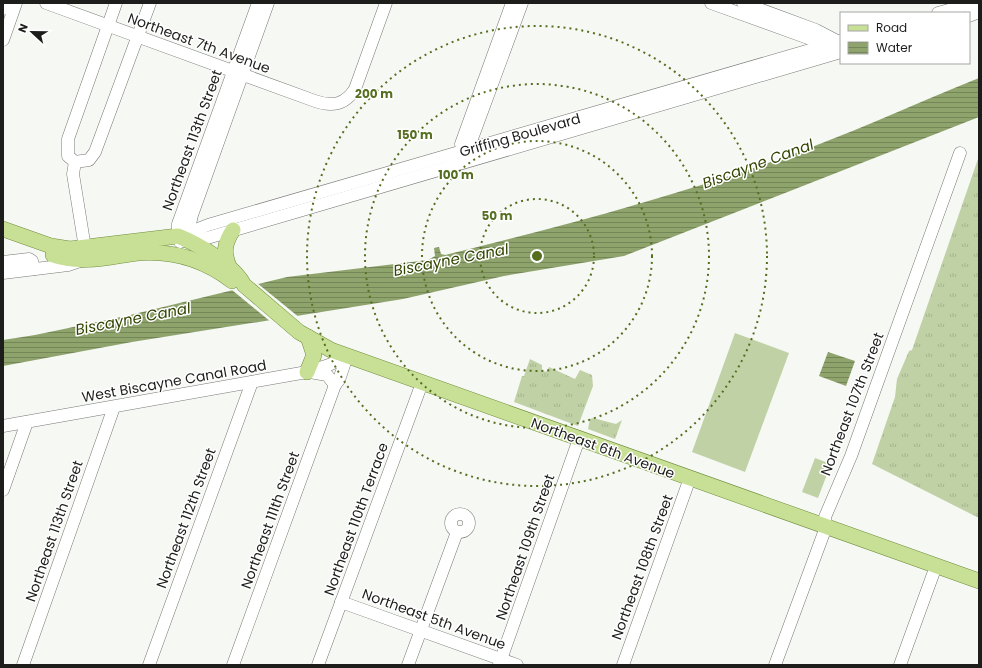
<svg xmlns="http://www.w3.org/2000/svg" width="982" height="668" font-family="Poppins,sans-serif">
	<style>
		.grass { fill: url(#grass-tufts) }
		.pitch { fill: #c0d1a6 }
		.water { fill: url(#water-rules) }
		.pier { fill: #f6f8f4 }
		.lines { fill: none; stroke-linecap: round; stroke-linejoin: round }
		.minor-casing { stroke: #787a76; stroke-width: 13 }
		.major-casing { stroke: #738e3d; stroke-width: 16 }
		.minor { stroke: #fff; stroke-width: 12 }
		.major { stroke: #c7e095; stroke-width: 15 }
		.ring { fill: none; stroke: #556e1f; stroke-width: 2; stroke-dasharray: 2 4 }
		.labels { text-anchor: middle; stroke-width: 3; stroke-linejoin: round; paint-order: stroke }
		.street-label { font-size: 14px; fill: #1d1e1c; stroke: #fff }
		.water-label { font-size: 15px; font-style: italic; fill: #324502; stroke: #fff }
		.centre { fill: #556e1f; stroke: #fff; stroke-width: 2 }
		.ring-label { font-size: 12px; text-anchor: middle; font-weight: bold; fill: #556e1f; stroke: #fff; stroke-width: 3; stroke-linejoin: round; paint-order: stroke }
	</style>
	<defs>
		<pattern id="grass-tufts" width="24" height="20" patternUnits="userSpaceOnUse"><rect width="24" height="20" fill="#c0d1a6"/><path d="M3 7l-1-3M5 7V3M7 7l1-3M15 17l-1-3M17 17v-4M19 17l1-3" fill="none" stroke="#a5b38e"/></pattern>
		<pattern id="water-rules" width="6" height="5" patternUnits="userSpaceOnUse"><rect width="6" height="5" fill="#8fa46c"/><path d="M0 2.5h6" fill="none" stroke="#748558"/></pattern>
	</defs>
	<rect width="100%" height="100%" fill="#f6f8f4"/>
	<g class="grass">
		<path d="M979,156V518L872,464L895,397L897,379L909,351L912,350Z"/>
		<path d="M530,359L542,365V370L546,372L549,367L575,379L580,370L592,375L593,386L578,426L514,402L522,376H524Z"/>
		<path d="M593,418L616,424L622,420L615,439L588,429L590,419Z"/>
	</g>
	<g class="pitch">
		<path d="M735,333L789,353L745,472L692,452Z"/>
		<path d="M815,458L831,464L818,498L802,492Z"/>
	</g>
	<g class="water">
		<path d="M979,78V117L624,256L504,276L403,299L132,342L3,366V340L35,335L126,316L287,277L428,260L435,256L434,248L439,247L441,254L445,255C556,228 668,198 777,160C845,136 912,105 979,78Z"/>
		<path d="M828,352L855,361L846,386L819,376Z"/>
	</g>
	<path class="pier" d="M257,283L300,318L271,322L232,290Z"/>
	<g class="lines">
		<g class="minor-casing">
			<g id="minor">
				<path d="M46,3L315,101C332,107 345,105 355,89L386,3"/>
				<path d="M116,3L68,139V156L75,162L89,160L95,152L150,3"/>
				<path d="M268,3L192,215L188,233L189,241L207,238L841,52"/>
				<path d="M711,3L819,42L827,48"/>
				<path d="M743,3L816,30L841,43"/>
				<path d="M3,9L5,3"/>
				<path d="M938,13L974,3"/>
				<path d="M969,16L979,12"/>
				<path d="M3,40L16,3"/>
				<path d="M463,151L461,144L512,3"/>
				<path d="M463,152L470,144L522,3"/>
				<path d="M75,162L73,174L85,248"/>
				<path d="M183,235L208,225L841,41"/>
				<path d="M180,242L178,236V224L258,3"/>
				<path d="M3,262L29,259L32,261L34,269"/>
				<path d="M3,273L68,265L80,261"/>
				<path d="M310,372L327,375L335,385L339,380L347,356"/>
				<path d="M3,426L307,372L329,365L347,356"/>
				<path d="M3,490L27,422"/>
				<circle cx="460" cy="523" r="9"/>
				<path d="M341,602L517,665"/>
				<path d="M23,665L114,407"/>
				<path d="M149,665L252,382"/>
				<path d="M233,665L335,385"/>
				<path d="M318,665L422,383"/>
				<path d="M408,665L457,532"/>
				<path d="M499,665L579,439"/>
				<path d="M623,665L690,478"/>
				<path d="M775,665L826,527L825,517L851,456L960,153"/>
				<path d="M900,665L936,566"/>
			</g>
		</g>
		<g class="major-casing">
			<g id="major">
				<path d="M3,229L51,246L70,249L178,236C198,244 234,265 244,285L299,332L331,350L979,581"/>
				<path d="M53,255C79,264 104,258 130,254C167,249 202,258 232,281"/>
				<path d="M230,269C223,253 224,244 233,230"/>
				<path d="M307,372L314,355L308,337"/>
			</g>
		</g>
		<use href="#minor" class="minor"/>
		<use href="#major" class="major"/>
	</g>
	<g class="ring">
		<circle cx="537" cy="256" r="57"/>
		<circle cx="537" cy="256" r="115"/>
		<circle cx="537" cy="256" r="172"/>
		<circle cx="537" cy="256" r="230"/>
	</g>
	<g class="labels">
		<g class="street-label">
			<text transform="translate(199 43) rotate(20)" y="5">Northeast 7th Avenue</text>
			<text transform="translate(520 135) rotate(-16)" y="5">Griffing Boulevard</text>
			<text transform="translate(192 140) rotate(-70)" y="5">Northeast 113th Street</text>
			<text transform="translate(174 381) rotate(-10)" y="5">West Biscayne Canal Road</text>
			<text transform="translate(852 404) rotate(-69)" y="5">Northeast 107th Street</text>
			<text transform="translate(603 448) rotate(20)" y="5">Northeast 6th Avenue</text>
			<text transform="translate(186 518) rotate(-70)" y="5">Northeast 112th Street</text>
			<text transform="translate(356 519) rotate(-70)" y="5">Northeast 110th Terrace</text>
			<text transform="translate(270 520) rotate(-70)" y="5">Northeast 111th Street</text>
			<text transform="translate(54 531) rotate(-71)" y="5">Northeast 113th Street</text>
			<text transform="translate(525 547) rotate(-71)" y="5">Northeast 109th Street</text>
			<text transform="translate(642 567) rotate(-70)" y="5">Northeast 108th Street</text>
			<text transform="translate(434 619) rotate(20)" y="5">Northeast 5th Avenue</text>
		</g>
		<g class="water-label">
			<text transform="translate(758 164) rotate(-20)" y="5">Biscayne Canal</text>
			<text transform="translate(451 260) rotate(-11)" y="5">Biscayne Canal</text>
			<text transform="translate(133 319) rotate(-11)" y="5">Biscayne Canal</text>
		</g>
	</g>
	<circle cx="537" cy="256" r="6" class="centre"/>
	<g class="ring-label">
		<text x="374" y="98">200 m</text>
		<text x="415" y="139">150 m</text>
		<text x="456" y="179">100 m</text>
		<text x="497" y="220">50 m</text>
	</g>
	<rect width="982" height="668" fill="none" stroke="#1d1e1c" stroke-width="8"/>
	<rect x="840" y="12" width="130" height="52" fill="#ffffff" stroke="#a5a5a4"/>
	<rect x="848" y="25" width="20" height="6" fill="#c7e095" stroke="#a5a5a4"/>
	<text x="876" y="32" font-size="12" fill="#1d1e1c">Road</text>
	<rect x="848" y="42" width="20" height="12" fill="url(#water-rules)" stroke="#a5a5a4"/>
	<text x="876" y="52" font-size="12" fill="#1d1e1c">Water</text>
	<g transform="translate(32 32) rotate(292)" stroke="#ffffff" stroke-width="3" paint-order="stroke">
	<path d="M0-3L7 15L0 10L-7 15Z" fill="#1d1e1c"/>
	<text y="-6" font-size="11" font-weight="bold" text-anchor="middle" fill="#1d1e1c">N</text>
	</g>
</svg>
